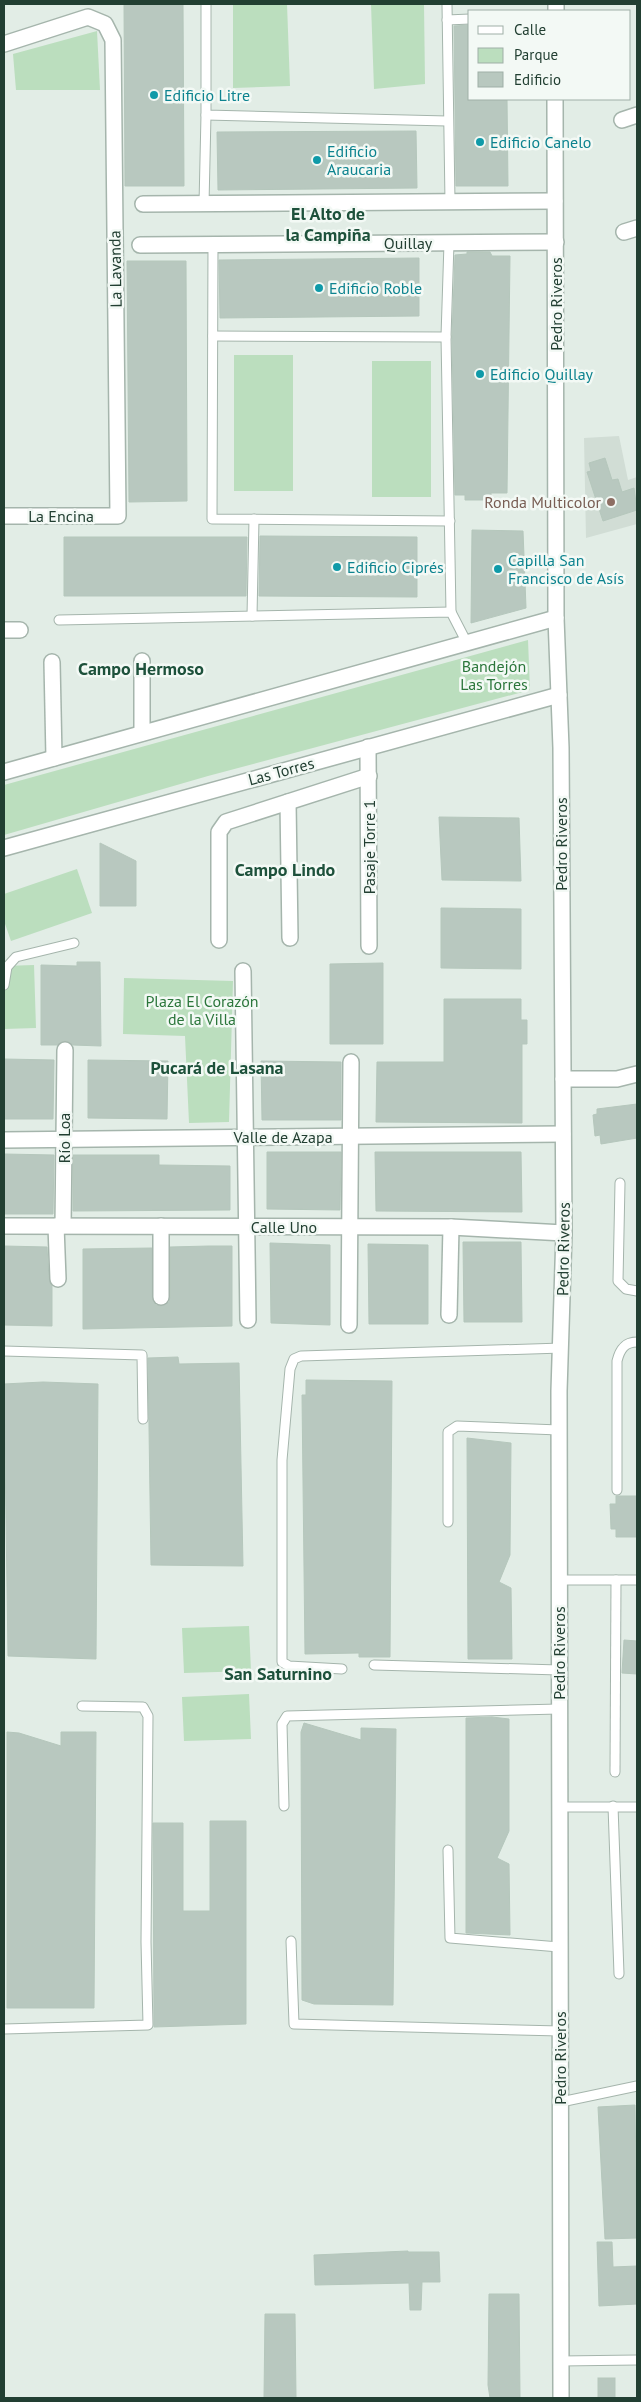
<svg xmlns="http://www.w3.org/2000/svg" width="641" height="2402" font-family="'PT Sans',sans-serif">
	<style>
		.built { fill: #d1ddd5 }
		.green { fill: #bbdebe }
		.building { fill: #b8c8bf; stroke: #b5c7bc }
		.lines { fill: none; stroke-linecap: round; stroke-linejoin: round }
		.service-casing { stroke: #a5b5ac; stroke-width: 11 }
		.minor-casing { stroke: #a5b5ac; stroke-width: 18 }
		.tertiary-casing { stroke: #a5b5ac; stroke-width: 18 }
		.service { stroke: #fff; stroke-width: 9 }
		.minor { stroke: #fff; stroke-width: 15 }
		.tertiary { stroke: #fff; stroke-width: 15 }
		.culture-dot { fill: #0f9aa8; stroke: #f3f9f5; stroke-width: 2 }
		.education-dot { fill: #8d6e63; stroke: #f3f9f5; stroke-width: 2 }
		.labels { text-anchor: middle; stroke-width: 5; stroke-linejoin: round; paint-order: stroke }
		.culture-label { font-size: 16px; fill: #0d838f; stroke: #f3f9f5; text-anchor: start }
		.street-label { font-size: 16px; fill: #223f32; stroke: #f3f9f5 }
		.education-label { font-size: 16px; fill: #785e54; stroke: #f3f9f5; text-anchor: end }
		.park-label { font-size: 16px; fill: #2b763b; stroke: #f3f9f5 }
		.neighbourhood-label { font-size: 18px; font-weight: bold; fill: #1d513b; stroke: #f3f9f5 }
	</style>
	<rect width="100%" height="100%" fill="#e2ede6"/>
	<path class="built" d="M619,436L628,480L637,477V524L586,538L584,438Z"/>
	<g class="green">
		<path d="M233,4H287L290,86L233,88Z"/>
		<path d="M371,4H424L425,84L374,89Z"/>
		<path d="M97,31L100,90H16L13,54Z"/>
		<rect x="234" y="355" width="59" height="136"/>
		<rect x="372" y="361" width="59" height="136"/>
		<path d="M528,640L530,690L208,776L4,835V785Z"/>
		<path d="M77,869L92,913L11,941L4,921V894Z"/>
		<path d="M34,965L36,1028L4,1029V966Z"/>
		<path d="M124,978L233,981L229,1122L189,1123L185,1036L123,1034Z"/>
		<path d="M249,1626L251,1671L184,1673L182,1628Z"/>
		<path d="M249,1694L251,1739L184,1741L182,1697Z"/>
	</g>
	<g class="building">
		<path d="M124,4H183L184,186H125Z"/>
		<path d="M470,25V99H507L508,186H456L454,26Z"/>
		<path d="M416,131L417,188L218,190L217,132Z"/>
		<path d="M467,252H490L492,256H510L507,493H491V500H465V495H455L452,337L455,255L467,254Z"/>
		<path d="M419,258V316L220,318L219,260Z"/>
		<path d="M127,261H186L187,501L129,502Z"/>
		<path d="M605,458L612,480L618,479L622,492L634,488L637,510L603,521L587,472L591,471L589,463Z"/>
		<path d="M472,530L523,531L526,608L471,623Z"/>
		<path d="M260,536L417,537V597L259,596Z"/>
		<path d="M64,537H247L246,596H64Z"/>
		<path d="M439,817L519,818L521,881L442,880Z"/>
		<path d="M100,843L136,861V906H100Z"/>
		<path d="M441,908L521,909V969L441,968Z"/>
		<path d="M77,962H100L101,1046L73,1045L65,1041L57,1045H41V965L77,966Z"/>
		<path d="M383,963V1044H330V964Z"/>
		<path d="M444,999H521V1020H527V1044H522V1123L376,1122L377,1062H444Z"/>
		<path d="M4,1059L54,1060L53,1119H4Z"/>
		<path d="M88,1060L168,1061L167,1119L88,1118Z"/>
		<path d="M261,1061L341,1062V1120H262Z"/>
		<path d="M637,1104V1138L601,1144L600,1135L595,1136L593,1115L597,1114V1109Z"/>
		<path d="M267,1152H341L340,1210L267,1209Z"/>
		<path d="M375,1152H521L522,1212L376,1211Z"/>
		<path d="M4,1154L54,1155L53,1214H4Z"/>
		<path d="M73,1155H159V1165L230,1166V1210L73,1211Z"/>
		<path d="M463,1242H521L522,1322H464Z"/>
		<path d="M270,1243L330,1245V1325L271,1323Z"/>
		<path d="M368,1244L428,1245V1324H369Z"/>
		<path d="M4,1246L47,1247L49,1279L52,1286V1326L4,1325Z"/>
		<path d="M209,1246H232V1326L83,1329V1249L152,1248V1297L156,1305L161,1306L169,1302L170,1297V1247Z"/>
		<path d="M178,1357L179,1364L239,1363L243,1566L151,1565L148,1358Z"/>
		<path d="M306,1380L392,1381L390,1657H359V1653L305,1654L302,1395H306Z"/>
		<path d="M43,1382L98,1384L96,1659L8,1656L4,1384Z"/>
		<path d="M467,1438L511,1443L510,1555L499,1582L511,1588L512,1659H468Z"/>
		<path d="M616,1496H637V1537H616V1529H611L610,1504H616Z"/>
		<path d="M624,1640L637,1641V1674L622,1673Z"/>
		<path d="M492,1717L509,1719V1831L497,1858L509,1864L510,1935L466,1933V1718Z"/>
		<path d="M304,1723L361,1740V1728L396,1729L393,2005L314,2004L302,2000L301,1732Z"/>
		<path d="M7,1732L19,1733L61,1746V1732H96L94,2008H7Z"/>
		<path d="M210,1821H246V2024L154,2027L153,1823H183V1911H210Z"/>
		<path d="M635,2105L637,2238L605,2239L598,2107Z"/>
		<path d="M597,2242H612L613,2267L637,2266V2304L599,2306Z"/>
		<path d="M408,2251V2252H439L440,2282H422L421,2310H410L409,2283L315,2285L314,2255Z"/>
		<path d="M489,2294H519L520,2398H490L488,2385Z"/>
		<path d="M265,2314H295L296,2398H264Z"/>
		<rect x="598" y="2378" width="17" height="20"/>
	</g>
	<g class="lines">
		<g class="service-casing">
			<g id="service">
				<path d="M206,4V115L447,121"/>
				<path d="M447,4L450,202"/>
				<path d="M447,20L470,19"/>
				<path d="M204,204L206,115"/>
				<path d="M449,243L446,337L451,612"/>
				<path d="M213,244L212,519L450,521"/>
				<path d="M213,336L446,337"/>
				<path d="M252,616L254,519"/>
				<path d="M59,620L451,612L467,643"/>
				<path d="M4,985L7,967L16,957L74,943"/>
				<path d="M620,1183L618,1281L626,1289L637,1291"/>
				<path d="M4,1351L142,1355L143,1419"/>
				<path d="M617,1490V1361C620,1349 625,1342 637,1342"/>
				<path d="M448,1522V1432L457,1426L559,1430"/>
				<path d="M560,1580H637"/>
				<path d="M374,1665L559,1670"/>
				<path d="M342,1669L289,1666L282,1662V1460L290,1369L294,1359L301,1356L562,1348"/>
				<path d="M615,1772L616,1580"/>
				<path d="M284,1806L282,1724L287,1716L559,1709"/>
				<path d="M613,1806L619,1974"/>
				<path d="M558,1807H637"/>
				<path d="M448,1850L450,1938L559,1947"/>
				<path d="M291,1941L294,2024L560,2031"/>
				<path d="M4,2029L148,2025L146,1942L148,1716L143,1707L82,1706"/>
				<path d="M561,2102L637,2086"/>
				<path d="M561,2361L637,2360"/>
			</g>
		</g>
		<g class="minor-casing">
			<g id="minor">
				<path d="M4,44L88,17L105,24L113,40L118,516H4"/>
				<path d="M622,120L637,115"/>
				<path d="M143,204L555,201"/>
				<path d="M624,232L637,228"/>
				<path d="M140,245L556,242"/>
				<path d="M4,630H20"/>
				<path d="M142,661V733"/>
				<path d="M52,662L54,758"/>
				<path d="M368,747L369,946"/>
				<path d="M4,772L556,618"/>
				<path d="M288,802L290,938"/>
				<path d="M4,848L559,695"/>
				<path d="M219,940V832L226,822L369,776"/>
				<path d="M243,971L248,1320"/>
				<path d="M563,1079H617L637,1074"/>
				<path d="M4,1140L563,1134"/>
				<path d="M4,1226L451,1227L564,1233"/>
				<path d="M56,1226L58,1279"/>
				<path d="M63,1226L65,1050"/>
				<path d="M161,1226V1297"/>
				<path d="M449,1315L451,1227"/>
				<path d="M349,1325L351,1062"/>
			</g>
		</g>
		<g class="tertiary-casing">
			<g id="tertiary">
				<path d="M556,11V4"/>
				<path d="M555,99L556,618L561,748L564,1233L559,1391L561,2398"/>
			</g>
		</g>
		<use href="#service" class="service"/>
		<use href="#minor" class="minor"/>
		<use href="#tertiary" class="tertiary"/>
	</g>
	<g class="culture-dot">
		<circle cx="154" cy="95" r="5"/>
		<circle cx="480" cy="142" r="5"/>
		<circle cx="317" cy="160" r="5"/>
		<circle cx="319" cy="288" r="5"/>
		<circle cx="480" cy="374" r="5"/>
		<circle cx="337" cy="567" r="5"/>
		<circle cx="498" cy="569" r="5"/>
	</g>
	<circle class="education-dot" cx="611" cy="502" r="5"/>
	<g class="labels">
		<g class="culture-label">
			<text x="164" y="101">Edificio Litre</text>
			<text x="490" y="148">Edificio Canelo</text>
			<text x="327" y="157">Edificio<tspan x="327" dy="18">Araucaria</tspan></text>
			<text x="329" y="294">Edificio Roble</text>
			<text x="490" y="380">Edificio Quillay</text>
			<text x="508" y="566">Capilla San<tspan x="508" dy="18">Francisco de Asís</tspan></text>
			<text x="347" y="573">Edificio Ciprés</text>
		</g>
		<g class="street-label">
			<text x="408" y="249">Quillay</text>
			<text transform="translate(115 269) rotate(-91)" y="6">La Lavanda</text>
			<text transform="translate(556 304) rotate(-90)" y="6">Pedro Riveros</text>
			<text x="61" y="522">La Encina</text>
			<text transform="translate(281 771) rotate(-15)" y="6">Las Torres</text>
			<text transform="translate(561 844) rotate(-90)" y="6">Pedro Riveros</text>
			<text transform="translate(369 847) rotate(-90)" y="6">Pasaje Torre 1</text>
			<text x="283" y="1143">Valle de Azapa</text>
			<text transform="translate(64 1138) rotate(-90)" y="6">Río Loa</text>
			<text x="284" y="1233">Calle Uno</text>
			<text transform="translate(563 1249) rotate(-89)" y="6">Pedro Riveros</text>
			<text transform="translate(559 1653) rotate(-90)" y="6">Pedro Riveros</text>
			<text transform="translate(560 2058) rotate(-90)" y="6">Pedro Riveros</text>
		</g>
		<g class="education-label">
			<text x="601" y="508">Ronda Multicolor</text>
		</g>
		<g class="park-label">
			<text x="494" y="672">Bandejón<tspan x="494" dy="18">Las Torres</tspan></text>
			<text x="202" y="1007">Plaza El Corazón<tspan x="202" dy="18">de la Villa</tspan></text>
		</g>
		<g class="neighbourhood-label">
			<text x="328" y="220">El Alto de<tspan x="328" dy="21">la Campiña</tspan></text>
			<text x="141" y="675">Campo Hermoso</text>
			<text x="285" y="876">Campo Lindo</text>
			<text x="217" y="1074">Pucará de Lasana</text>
			<text x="278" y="1680">San Saturnino</text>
		</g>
	</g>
	<rect width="641" height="2402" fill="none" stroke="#223f32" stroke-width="10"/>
	<rect x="468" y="10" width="162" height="90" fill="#f3f9f5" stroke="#9fafa7"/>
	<rect x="478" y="26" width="25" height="8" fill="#ffffff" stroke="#9fafa7"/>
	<text x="514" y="35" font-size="15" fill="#223f32">Calle</text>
	<rect x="478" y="48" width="25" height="15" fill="#bbdebe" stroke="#9fafa7"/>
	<text x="514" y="60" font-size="15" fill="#223f32">Parque</text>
	<rect x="478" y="72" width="25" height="15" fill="#b8c8bf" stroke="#9fafa7"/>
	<text x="514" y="85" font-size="15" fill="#223f32">Edificio</text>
</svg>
